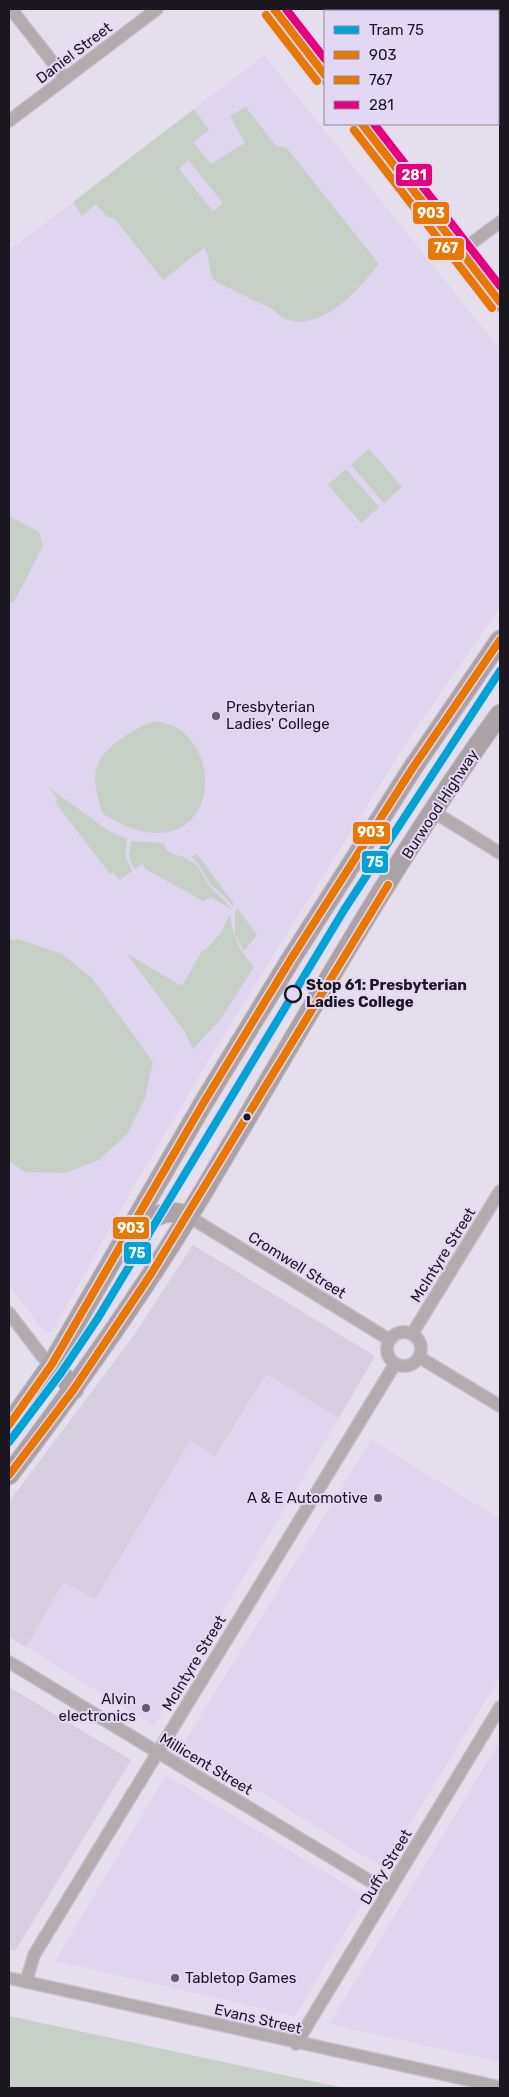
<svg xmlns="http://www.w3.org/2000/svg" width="509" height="2097" font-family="Rubik,sans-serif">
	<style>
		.commercial { fill: #d7cee0 }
		.built { fill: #dfd5ee }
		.green { fill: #c6d0c6; fill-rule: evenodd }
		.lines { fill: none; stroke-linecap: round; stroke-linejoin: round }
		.minor-casing { stroke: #c1bcc6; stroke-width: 14 }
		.primary-casing { stroke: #c1bcc6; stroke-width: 20 }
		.trunk-casing { stroke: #c1bcc6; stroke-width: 21 }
		.minor { stroke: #b3acae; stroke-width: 11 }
		.primary { stroke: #ada5a9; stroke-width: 18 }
		.trunk { stroke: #aaa2a6; stroke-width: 19 }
		.bus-1-casing { stroke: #e3d8f3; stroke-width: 11 }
		.bus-2-casing { stroke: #e3d8f3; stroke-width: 11 }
		.bus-3-casing { stroke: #e3d8f3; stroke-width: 11 }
		.bus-1 { stroke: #e87703; stroke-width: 8 }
		.bus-2 { stroke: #e87703; stroke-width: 8 }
		.bus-3 { stroke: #e5007d; stroke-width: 8 }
		.tram-1-casing { stroke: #e3d8f3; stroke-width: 11 }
		.tram-1 { stroke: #01a2d6; stroke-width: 8 }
		.poi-dot { fill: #615d68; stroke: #e3d8f3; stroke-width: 2 }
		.stop-dot { fill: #e3d8f3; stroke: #1b1720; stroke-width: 2.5 }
		.bus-dot { fill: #1b1720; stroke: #e3d8f3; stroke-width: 2 }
		.labels { text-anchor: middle; stroke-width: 4; stroke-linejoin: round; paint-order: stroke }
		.street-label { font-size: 15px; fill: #1b1720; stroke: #e3d8f3 }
		.poi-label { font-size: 15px; fill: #1b1720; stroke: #e3d8f3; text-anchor: start }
		.stop-label { font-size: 15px; font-weight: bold; fill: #1b1720; stroke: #e3d8f3; text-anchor: start }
		.line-badge { stroke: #e3d8f3; stroke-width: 2 }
		.badge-label { font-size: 14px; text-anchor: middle; font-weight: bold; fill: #fff }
	</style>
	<rect width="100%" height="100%" fill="#e4deed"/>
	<g class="commercial">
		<path d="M193,1245L375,1356L339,1418L266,1375L215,1457L190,1442L95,1600L64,1583L26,1647L9,1637V1502L132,1338Z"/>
		<path d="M9,1687L131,1760L15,1951L9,1949Z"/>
	</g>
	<g class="built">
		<path d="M264,55L500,349V607L404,746L219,1043L131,1191L52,1332L45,1333L9,1285V251Z"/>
		<path d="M267,1374L339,1418L154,1726L26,1647L64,1582L95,1600L190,1441L216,1457Z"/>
		<path d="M371,1440L500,1519V1677L383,1868L183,1744Z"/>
		<path d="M500,1741V2062L329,2024Z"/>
		<path d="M166,1775L366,1897L295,2016L55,1961Z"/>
	</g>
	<g class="green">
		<path d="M246,107L276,146L286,147L379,264C360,288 322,333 286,319C280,316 278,315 274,310L215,281C207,273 212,258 204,248L163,280L115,219L107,217L96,204L82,216L73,202L194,109L209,130L193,142L211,164L245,143L230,116ZM188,160L223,203L213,211L179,169Z"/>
		<path d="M369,449L402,487L384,503L351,465Z"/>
		<path d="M346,469L379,507L361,523L328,485Z"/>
		<path d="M9,516L39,532L43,546L14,602L9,603Z"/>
		<path d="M157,721C164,723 173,725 179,729C221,759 212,834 156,833C136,833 118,823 102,813C92,777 89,762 122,738C134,730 143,724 157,721Z"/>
		<path d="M48,787L109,831L127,839L125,856L132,871L120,880L113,872L110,874L55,802L58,799Z"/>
		<path d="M132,841L164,843L166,850C174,856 183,855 191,861C201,867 203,877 210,886C217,895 225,899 231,909L211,897L203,901L147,870L142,864L135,869C128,858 128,853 132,841Z"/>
		<path d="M197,854L234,904L232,906C225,894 217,892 210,883C203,873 201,865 191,857Z"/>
		<path d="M238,909L257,935L244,951L235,935V911Z"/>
		<path d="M230,914C232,937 240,951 254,967L220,1020L193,1049L185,1032L127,954L182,986L202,951L206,950L222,931Z"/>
		<path d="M18,939L62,954L92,978L153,1062L145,1098L128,1133L99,1160L65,1173L25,1172L9,1161V940Z"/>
		<path d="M9,2016L344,2088H9Z"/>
	</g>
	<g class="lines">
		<g class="minor-casing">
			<g id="minor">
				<path d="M11,9L65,78"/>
				<path d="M467,11L470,9"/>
				<path d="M9,121L157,9"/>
				<path d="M461,251L500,222"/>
				<path d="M434,812L500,853"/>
				<path d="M188,1216L390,1340"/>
				<path d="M9,1313L42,1356L52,1364"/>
				<circle cx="404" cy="1349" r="17"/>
				<path d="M412,1334L500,1191"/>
				<path d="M419,1357L500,1406"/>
				<path d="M9,1662L388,1892"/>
				<path d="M9,1978L500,2087"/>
				<path d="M26,1982L34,1955L395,1364"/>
				<path d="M296,2044L500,1707"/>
			</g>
		</g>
		<g class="primary-casing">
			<g id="primary">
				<path d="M274,9L325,75"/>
				<path d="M362,124L500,302"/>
			</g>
		</g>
		<g class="trunk-casing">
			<g id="trunk">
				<path d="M132,1236C148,1219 164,1206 188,1216"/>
				<path d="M52,1364L74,1389"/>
				<path d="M9,1425L52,1364L204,1102L291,959L412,769L500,640"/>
				<path d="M9,1475C72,1392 133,1306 188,1217C290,1049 384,873 500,714"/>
			</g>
		</g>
		<use href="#minor" class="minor"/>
		<use href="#primary" class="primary"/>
		<use href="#trunk" class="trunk"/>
		<g class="bus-1-casing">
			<g id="bus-1">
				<path d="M274,9L325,75"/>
				<path d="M362,124L500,302"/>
				<path d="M9,1425L52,1364L204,1102L291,959L412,769L500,640"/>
				<path d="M9,1475L74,1389L151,1274L388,885"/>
			</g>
		</g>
		<g class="bus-2-casing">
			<g id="bus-2">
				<path d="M266,15L317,81"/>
				<path d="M354,130L492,308"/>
			</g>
		</g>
		<g class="bus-3-casing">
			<g id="bus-3">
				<path d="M286,9L325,59"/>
				<path d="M374,124L500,286"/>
			</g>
		</g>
		<use href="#bus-1" class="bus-1"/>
		<use href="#bus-2" class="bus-2"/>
		<use href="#bus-3" class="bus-3"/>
		<g class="tram-1-casing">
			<path id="tram-1" d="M9,1442L61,1373L98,1318L344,910L500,671"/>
		</g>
		<use href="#tram-1" class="tram-1"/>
	</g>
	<g class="poi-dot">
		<circle cx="216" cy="716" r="5"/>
		<circle cx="378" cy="1498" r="5"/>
		<circle cx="146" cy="1708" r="5"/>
		<circle cx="175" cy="1978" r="5"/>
	</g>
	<circle class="stop-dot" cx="293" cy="994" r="8"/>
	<circle class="bus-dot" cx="247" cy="1117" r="4.5"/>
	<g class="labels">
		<g class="street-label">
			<text transform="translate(74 53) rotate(-37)" y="5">Daniel Street</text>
			<text transform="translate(440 804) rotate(-57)" y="5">Burwood Highway</text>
			<text transform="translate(443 1255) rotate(-58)" y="5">McIntyre Street</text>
			<text transform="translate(297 1265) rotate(32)" y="5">Cromwell Street</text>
			<text transform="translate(194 1663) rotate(-59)" y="5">McIntyre Street</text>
			<text transform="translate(206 1764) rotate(31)" y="5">Millicent Street</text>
			<text transform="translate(386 1867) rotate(-59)" y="5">Duffy Street</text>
			<text transform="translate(258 2019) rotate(13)" y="5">Evans Street</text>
		</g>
		<g class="poi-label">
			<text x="226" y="712">Presbyterian<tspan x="226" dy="17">Ladies' College</tspan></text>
			<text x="368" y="1503" text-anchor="end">A &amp; E Automotive</text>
			<text x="136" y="1704" text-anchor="end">Alvin<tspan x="136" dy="17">electronics</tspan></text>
			<text x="185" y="1983">Tabletop Games</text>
		</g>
		<g class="stop-label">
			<text x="306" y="990">Stop 61: Presbyterian<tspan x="306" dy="17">Ladies College</tspan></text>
		</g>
	</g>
	<g class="line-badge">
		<rect x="395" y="163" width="38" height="24" rx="5" fill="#e5007d"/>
		<rect x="412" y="201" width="38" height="24" rx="5" fill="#e87703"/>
		<rect x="427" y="237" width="38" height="24" rx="5" fill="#e87703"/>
		<rect x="352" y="821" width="39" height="24" rx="5" fill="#e87703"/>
		<rect x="361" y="850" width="28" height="24" rx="5" fill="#01a2d6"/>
		<rect x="112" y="1216" width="38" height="24" rx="5" fill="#e87703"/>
		<rect x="123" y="1241" width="29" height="24" rx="5" fill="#01a2d6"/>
	</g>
	<g class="badge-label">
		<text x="414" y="180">281</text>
		<text x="431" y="218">903</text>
		<text x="446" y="253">767</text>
		<text x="371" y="837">903</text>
		<text x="375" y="867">75</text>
		<text x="131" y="1233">903</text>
		<text x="137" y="1258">75</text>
	</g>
	<rect width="509" height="2097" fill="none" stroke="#1b1720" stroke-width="20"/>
	<rect x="324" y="10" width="175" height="115" fill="#e3d8f3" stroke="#938b9f"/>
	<rect x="334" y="26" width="25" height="8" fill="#01a2d6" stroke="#938b9f"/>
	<text x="369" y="35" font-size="15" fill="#1b1720">Tram 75</text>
	<rect x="334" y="51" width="25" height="8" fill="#e87703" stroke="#938b9f"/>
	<text x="369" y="60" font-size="15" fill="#1b1720">903</text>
	<rect x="334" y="76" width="25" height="8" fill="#e87703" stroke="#938b9f"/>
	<text x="369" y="85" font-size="15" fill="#1b1720">767</text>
	<rect x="334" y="101" width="25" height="8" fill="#e5007d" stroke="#938b9f"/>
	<text x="369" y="110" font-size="15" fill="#1b1720">281</text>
</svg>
